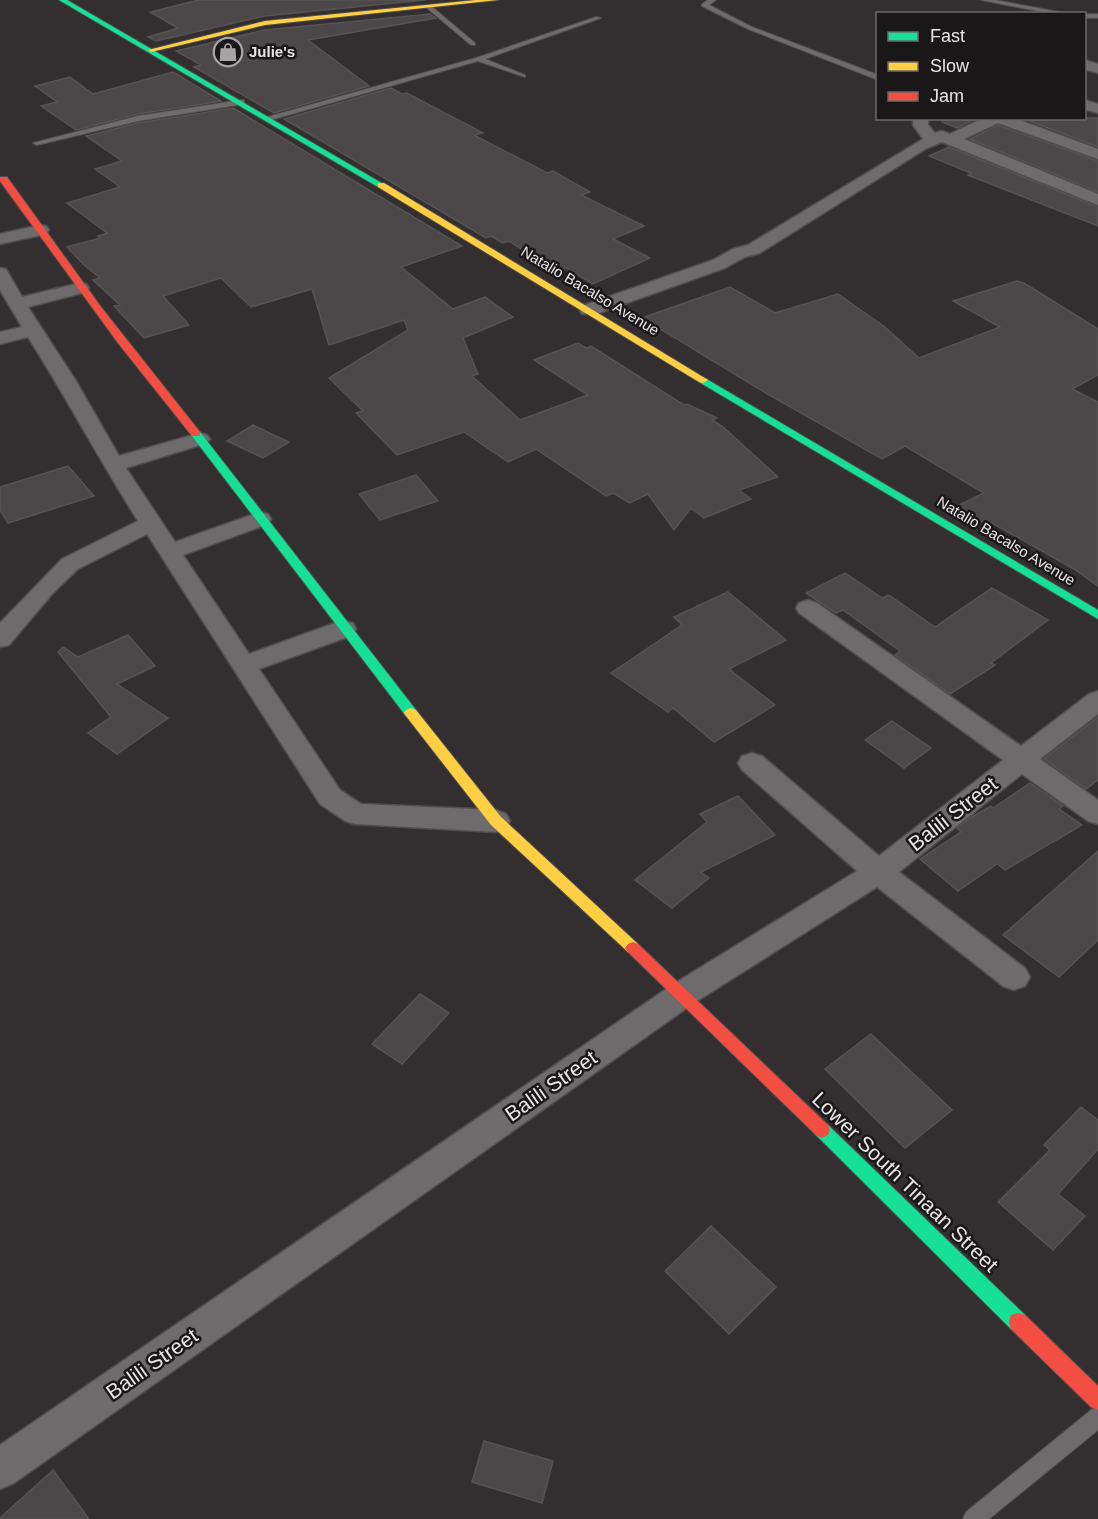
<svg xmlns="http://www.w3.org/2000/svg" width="1098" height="1519" font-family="Helvetica,sans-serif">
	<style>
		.building { fill: #4c4849; stroke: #565354; stroke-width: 1.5 }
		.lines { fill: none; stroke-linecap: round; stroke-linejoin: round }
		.lane-casing { stroke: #504d4f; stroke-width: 2 }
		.street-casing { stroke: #504d4f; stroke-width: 3 }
		.fast-casing { stroke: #504d4f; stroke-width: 2 }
		.slow-casing { stroke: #504d4f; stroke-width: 2 }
		.jam-casing { stroke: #504d4f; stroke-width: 2 }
		.lane { fill: #6e6b6c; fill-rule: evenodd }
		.street { fill: #6e6b6c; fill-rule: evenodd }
		.fast { fill: #16e098; fill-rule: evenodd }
		.slow { fill: #ffcf43; fill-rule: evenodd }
		.jam { fill: #f24e42; fill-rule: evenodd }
		.labels { text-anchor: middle; stroke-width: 5; stroke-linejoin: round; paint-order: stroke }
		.far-poi-label { font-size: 15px; font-weight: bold; fill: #e8e5e7; stroke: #1a1719; text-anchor: start }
		.far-street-label { font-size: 15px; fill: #e8e5e7; stroke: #1a1719 }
		.near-street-label { font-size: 21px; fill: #e8e5e7; stroke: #1a1719 }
	</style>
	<rect width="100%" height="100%" fill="#332f31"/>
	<g class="building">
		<path d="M199,0H425L265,16L156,41L148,37L178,28L150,12Z"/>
		<path d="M430,14L436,18L308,40L369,86L274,113L194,67L201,65L176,51L265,30Z"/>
		<path d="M173,72L221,101L138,114L76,130L41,106L57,102L35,86L70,77L93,94Z"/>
		<path d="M391,88L402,94L407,93L483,133L474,135L547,173L553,171L590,192L581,195L644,226L613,239L650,258L593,284L566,268L562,270L534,253L532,256L509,241L503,243L491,236L486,238L284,119Z"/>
		<path d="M233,108L462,246L401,267L453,309L485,297L513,317L463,338L478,374L472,376L520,420L588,395L534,360L578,343L586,348L591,346L684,405L687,404L717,418L712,420L722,426L778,477L739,490L751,499L704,518L691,508L674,530L648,494L630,503L613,493L606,496L536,449L508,462L464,432L397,455L356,413L363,411L329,378L408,330L404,320L329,345L312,289L251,307L221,278L163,296L189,325L144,338L114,306L120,305L93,280L100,278L83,264L67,247L101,238L98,236L107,233L67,203L120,187L95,169L122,161L86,136L138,123Z"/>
		<path d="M942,118H977L957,128L942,122Z"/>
		<path d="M1022,118H1098V147Z"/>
		<path d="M998,125L1098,161V192L970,139Z"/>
		<path d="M949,147L1098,207V226L968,175L971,173L929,156Z"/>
		<path d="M1017,281L1024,283L1098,329V375L1072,389L1098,402V586L1074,569L992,523L987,525L957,506L984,493L905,446L882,459L766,393L642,318L730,287L775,313L838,294L885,327L919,358L1000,327L953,301Z"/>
		<path d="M253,425L289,442L263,458L227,441Z"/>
		<path d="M68,466L94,496L8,523L0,510V487Z"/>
		<path d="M416,475L438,501L380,520L359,494Z"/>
		<path d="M845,573L882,598L889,595L935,627L992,588L1048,620L991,663L995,665L950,694L895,655L900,651L843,610L836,613L806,593Z"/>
		<path d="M728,592L786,640L729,669L775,705L714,742L673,708L668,712L611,673L682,625L674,617Z"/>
		<path d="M128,635L155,666L117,684L168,718L117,754L88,733L111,717L58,652L63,647L78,657Z"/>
		<path d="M1098,717V780L1086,789L1044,759Z"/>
		<path d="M892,721L931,748L904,768L865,740Z"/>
		<path d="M1030,783L1063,806L1059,809L1082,825L1005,870L997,864L958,891L920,859L961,832L957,828L970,818L991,806L993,808Z"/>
		<path d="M738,796L775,835L701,872L709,878L672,908L635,880L707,822L700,814Z"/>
		<path d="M1098,851V940L1059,977L1003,935Z"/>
		<path d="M420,994L449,1013L402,1064L372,1044Z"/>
		<path d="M871,1034L952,1110L905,1148L825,1069Z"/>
		<path d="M1081,1107L1098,1120V1149L1058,1194L1085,1216L1053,1250L998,1202L1050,1150L1044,1145Z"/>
		<path d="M711,1226L776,1287L729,1334L665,1271Z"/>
		<path d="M484,1441L553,1461L542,1503L472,1482Z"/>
		<path d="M53,1470L89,1519H0V1518Z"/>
	</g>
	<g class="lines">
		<g class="lane-casing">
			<g id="lane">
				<path d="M708,0H716L709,5L752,27L878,75V80L748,29L702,6V4Z"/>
				<path d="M981,0H995L1070,14H1053Z"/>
				<path d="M427,6H431L475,43V45H471L427,8Z"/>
				<rect x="1084" y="14" width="14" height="4"/>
				<path d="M596,17L601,18L485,59L525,75V77L478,61L271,120L264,118L476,58Z"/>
				<path d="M241,100H244V104L138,121L37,145L33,143L138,116Z"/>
				<path d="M1098,1407V1430L989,1519H963L966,1512L1091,1410Z"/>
			</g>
		</g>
		<g class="street-casing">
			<g id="street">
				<path d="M1084,60L1098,64V73L1084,69Z"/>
				<path d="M1084,100L1098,104V113L1084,109Z"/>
				<path d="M913,118H928V125L935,133L942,131L950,134L983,118H1014L1098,149V159L998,123L964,139L1098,194V205L942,142L927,148L760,253L745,257L725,268L596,314H582L580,310L582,306L713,260L733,249L748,245L923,139L913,125Z"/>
				<path d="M40,225L46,226L49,230L46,234L0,244V234Z"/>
				<path d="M0,268L6,269L22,297L80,283L86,284L89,288L86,292L28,307L76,381L119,456L200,433L207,435L210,439L207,443L126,468L175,542L260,512L268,514L271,519L268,524L183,555L249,654L335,623L344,621L353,623L356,629L353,635L259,669L340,790L361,804L496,810L506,814L510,821L506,828L496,832L355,824L345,821L320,804L147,534L78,569L53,593L9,645L0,647V623L62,559L138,521C100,461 66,397 28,337L0,344V332L22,327L0,290Z"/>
				<path d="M808,600L817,603L1021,746L1089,694L1098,691V714L1040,759L1098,800V824L1088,821L1022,774L899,872L1025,968L1030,977L1025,986L1014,990L1003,986L877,887L694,1003L14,1483L0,1489V1445L672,985L857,871L742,770L738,763L742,756L752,753L762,756L879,856L1003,760L799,613L796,608L799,603Z"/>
			</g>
		</g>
		<g class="fast-casing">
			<g id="fast">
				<path d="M59,0H67L385,185L378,187Z"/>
				<path d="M703,377L1098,610V619L699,382L698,380Z"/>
				<path d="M196,431L200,432L416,710L418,713L416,716H406L192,436V432Z"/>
				<path d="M822,1122L828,1125L1025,1315L1027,1322L1025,1329L1018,1331L1011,1329L816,1135L814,1130L816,1125Z"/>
			</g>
		</g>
		<g class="slow-casing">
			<g id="slow">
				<path d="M476,0H498L265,25L151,52L148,50L265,21Z"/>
				<path d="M378,183H384L708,380L703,383L699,382L378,187Z"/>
				<path d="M411,708L416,710L501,817L638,944L641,948L638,952L633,954L628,952L491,825L406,716L404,713L406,710Z"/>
			</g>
		</g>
		<g class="jam-casing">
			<g id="jam">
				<path d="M0,177H7L101,307L200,432V436H192L118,343L0,181Z"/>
				<path d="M633,942L638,944L828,1125L830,1130L828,1135L822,1138L816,1135L628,952L625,948L628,944Z"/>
				<path d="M1018,1313L1025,1315L1098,1386V1410L1091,1407L1011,1329L1009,1322L1011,1315Z"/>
			</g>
		</g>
		<use href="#lane" class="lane"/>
		<use href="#street" class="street"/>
		<use href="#fast" class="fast"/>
		<use href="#slow" class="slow"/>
		<use href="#jam" class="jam"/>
	</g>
	<defs>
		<g id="shop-ring" transform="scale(1.5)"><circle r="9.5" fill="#1a1719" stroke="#a9a5a7" stroke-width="1.5"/><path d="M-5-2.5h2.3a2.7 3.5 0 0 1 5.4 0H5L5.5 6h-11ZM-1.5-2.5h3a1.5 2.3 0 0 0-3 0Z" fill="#a9a5a7"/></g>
	</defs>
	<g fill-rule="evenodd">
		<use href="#shop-ring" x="228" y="52"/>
	</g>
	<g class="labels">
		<g class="far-poi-label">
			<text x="249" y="57">Julie's</text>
		</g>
		<g class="far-street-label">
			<text transform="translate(590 291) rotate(31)" y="5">Natalio Bacalso Avenue</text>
			<text transform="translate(1006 541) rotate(31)" y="5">Natalio Bacalso Avenue</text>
		</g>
		<g class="near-street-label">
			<text transform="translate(953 814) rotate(-38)" y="7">Balili Street</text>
			<text transform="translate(551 1086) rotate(-35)" y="7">Balili Street</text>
			<text transform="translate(905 1182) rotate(44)" y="7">Lower South Tinaan Street</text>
			<text transform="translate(152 1364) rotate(-35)" y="7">Balili Street</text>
		</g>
	</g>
	<rect x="876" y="12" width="210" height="108" fill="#1a1719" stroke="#6c696b" stroke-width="1.5"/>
	<rect x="888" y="32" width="30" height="9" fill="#16e098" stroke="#6c696b" stroke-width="1.5"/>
	<text x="930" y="42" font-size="18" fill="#e8e5e7">Fast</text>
	<rect x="888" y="62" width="30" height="9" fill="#ffcf43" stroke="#6c696b" stroke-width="1.5"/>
	<text x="930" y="72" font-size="18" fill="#e8e5e7">Slow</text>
	<rect x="888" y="92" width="30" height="9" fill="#f24e42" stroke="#6c696b" stroke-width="1.5"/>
	<text x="930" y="102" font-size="18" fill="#e8e5e7">Jam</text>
</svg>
